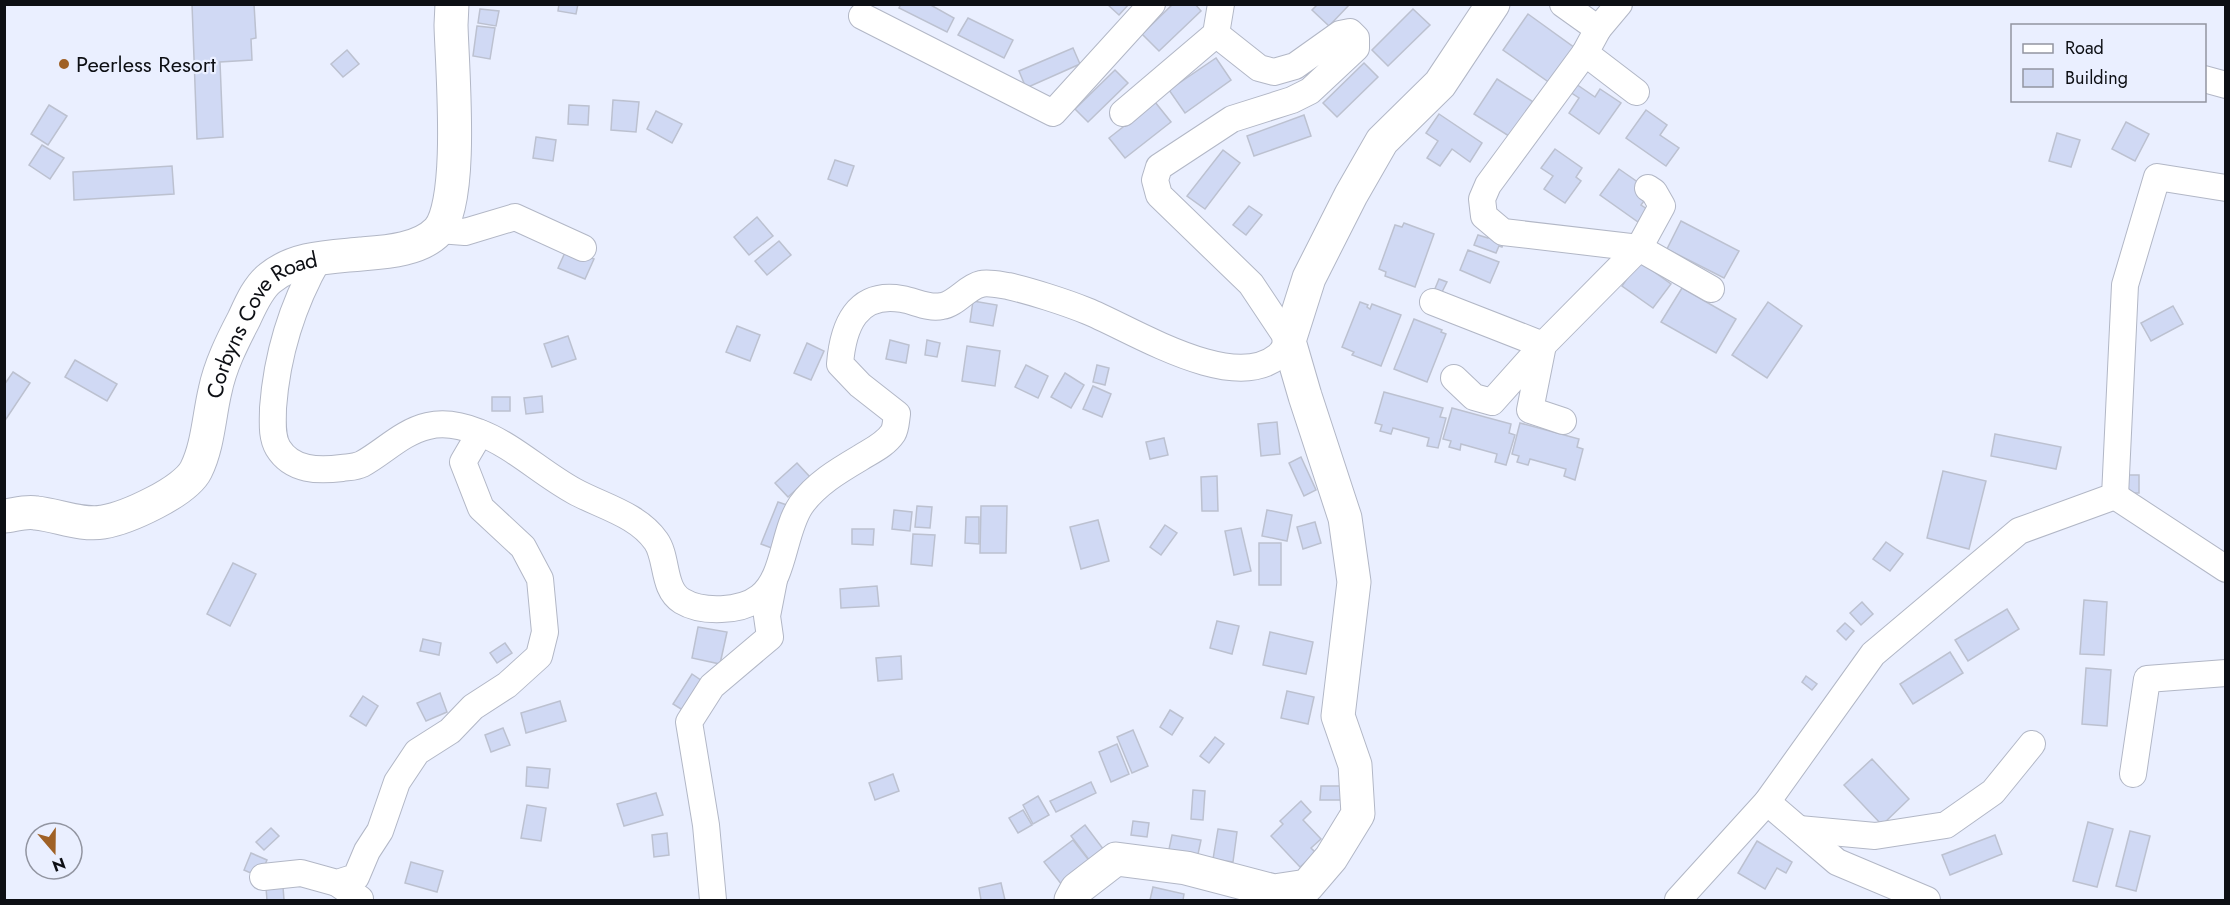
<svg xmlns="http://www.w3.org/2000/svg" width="2230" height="905" font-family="Jost,sans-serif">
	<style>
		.building { fill: #d0d9f4; stroke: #bcc1d0; stroke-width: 1.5 }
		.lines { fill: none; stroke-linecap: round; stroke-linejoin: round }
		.minor-casing { stroke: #b2b7c6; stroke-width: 28 }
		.major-casing { stroke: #b2b7c6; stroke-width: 35 }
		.minor { stroke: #fff; stroke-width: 26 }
		.major { stroke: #fff; stroke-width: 33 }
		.poi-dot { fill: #9f6126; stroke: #eaefff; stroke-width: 2 }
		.labels { text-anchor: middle; stroke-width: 4.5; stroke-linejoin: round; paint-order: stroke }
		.poi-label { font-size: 22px; fill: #0d0f14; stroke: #eaefff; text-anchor: start }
		.street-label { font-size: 22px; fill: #0d0f14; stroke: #eaefff }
	</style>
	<rect width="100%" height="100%" fill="#eaefff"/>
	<g class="building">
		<path d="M192,4H254L256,38L251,39L252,60L220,62L223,137L197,139Z"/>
		<path d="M559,4H578L576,14L558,11Z"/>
		<path d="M901,4H929L954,18L947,32L899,8Z"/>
		<path d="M1107,4H1129L1119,15Z"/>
		<path d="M1173,4H1195L1201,11L1159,51L1142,34Z"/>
		<path d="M1318,4H1350L1329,26L1312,10Z"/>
		<path d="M480,9L499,11L496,26L478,23Z"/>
		<path d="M1413,9L1430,25L1388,66L1372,50Z"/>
		<path d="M1528,14L1575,48L1550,83L1503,50Z"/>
		<path d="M968,18L1013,40L1004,58L958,35Z"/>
		<path d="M477,26L495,28L490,59L473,56Z"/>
		<path d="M1073,48L1080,64L1026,88L1019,71Z"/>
		<path d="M347,50L359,64L343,77L331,64Z"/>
		<path d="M1216,58L1231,80L1185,113L1169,90Z"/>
		<path d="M1364,63L1378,77L1337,117L1323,103Z"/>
		<path d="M1115,70L1128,83L1088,122L1075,109Z"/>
		<path d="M1497,79L1535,103L1512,138L1474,114Z"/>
		<path d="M1576,84L1595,97L1600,89L1621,103L1599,134L1569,113L1579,98L1570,92Z"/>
		<path d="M613,100L639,102L636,132L611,130Z"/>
		<path d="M1155,102L1171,122L1125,158L1109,138Z"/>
		<path d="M49,105L67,116L48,145L31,134Z"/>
		<path d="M569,105L589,106L588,125L568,124Z"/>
		<path d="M1646,110L1667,125L1660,135L1679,148L1666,166L1626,138Z"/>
		<path d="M656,111L682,124L672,143L647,129Z"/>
		<path d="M1439,114L1482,143L1470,162L1452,149L1440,166L1427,158L1438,141L1426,133Z"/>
		<path d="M1304,115L1311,136L1254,156L1247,136Z"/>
		<path d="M2126,122L2149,134L2135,161L2112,149Z"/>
		<path d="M2057,133L2080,140L2071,167L2049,161Z"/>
		<path d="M536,137L556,140L553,161L533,158Z"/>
		<path d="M42,145L64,158L50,179L29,165Z"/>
		<path d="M1555,149L1582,168L1576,177L1581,181L1565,203L1544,189L1553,176L1541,168Z"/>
		<path d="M1223,150L1240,163L1205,209L1187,196Z"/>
		<path d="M835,160L854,166L847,186L828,179Z"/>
		<path d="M172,166L174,194L74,200L73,172Z"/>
		<path d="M1619,169L1642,185L1649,194L1641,205L1647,209L1638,222L1600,195Z"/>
		<path d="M1249,206L1262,215L1246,235L1233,225Z"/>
		<path d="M757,217L773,236L749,255L734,237Z"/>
		<path d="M1681,221L1739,251L1724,278L1667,249Z"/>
		<path d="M1404,223L1434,234L1415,287L1385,276L1386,272L1379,269L1395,225L1402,227Z"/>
		<path d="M1490,233L1505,238L1502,247L1499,246L1496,253L1474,245L1478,235L1488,238Z"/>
		<path d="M779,241L791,255L767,275L755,261Z"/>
		<path d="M567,248L594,259L585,279L558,268Z"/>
		<path d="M1468,250L1499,262L1490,283L1460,270Z"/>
		<path d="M1639,261L1671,284L1653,308L1622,286Z"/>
		<path d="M1439,279L1447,282L1441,294L1434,291Z"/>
		<path d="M1682,288L1736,319L1716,353L1661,322Z"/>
		<path d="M973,301L997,305L993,326L970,322Z"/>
		<path d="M1360,302L1368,305L1367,307L1370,309L1372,304L1401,315L1381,366L1352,355L1354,352L1342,347Z"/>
		<path d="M1768,302L1802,326L1767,378L1732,355Z"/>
		<path d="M2173,306L2183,324L2151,341L2141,323Z"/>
		<path d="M1414,319L1442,330L1441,332L1446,334L1427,382L1394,369Z"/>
		<path d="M737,326L760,335L750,361L726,352Z"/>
		<path d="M568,336L576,359L552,367L544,344Z"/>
		<path d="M890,340L909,345L906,363L886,359Z"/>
		<path d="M927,340L940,343L937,357L925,355Z"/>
		<path d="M807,343L824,351L811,380L794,373Z"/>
		<path d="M967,346L1000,351L995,386L962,381Z"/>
		<path d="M75,360L117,384L107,401L65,377Z"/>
		<path d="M1026,365L1048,376L1038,398L1015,387Z"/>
		<path d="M1097,365L1109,368L1105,385L1093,382Z"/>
		<path d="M13,372L30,383L4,422V385Z"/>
		<path d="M1065,373L1084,385L1071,408L1051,397Z"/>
		<path d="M1093,386L1111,394L1102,417L1083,409Z"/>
		<path d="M1384,392L1443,408L1440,417L1446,418L1438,448L1427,446L1429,438L1393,428L1391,434L1380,431L1382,425L1375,423Z"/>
		<path d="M542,396L543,412L526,414L524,398Z"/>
		<rect x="492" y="397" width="18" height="14"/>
		<path d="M1452,408L1511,424L1509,433L1515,435L1506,465L1495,462L1497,454L1461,444L1460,450L1449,447L1451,441L1443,439Z"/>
		<path d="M1277,422L1280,454L1261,456L1258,424Z"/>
		<path d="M1520,423L1579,439L1577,447L1583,449L1575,480L1564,476L1566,469L1530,459L1528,465L1517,462L1519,456L1512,454Z"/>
		<path d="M1995,434L2061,447L2056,469L1991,456Z"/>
		<path d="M1164,438L1168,455L1150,459L1146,442Z"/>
		<path d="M1301,457L1316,490L1304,496L1289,463Z"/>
		<path d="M797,463L810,477L788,497L775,483Z"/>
		<path d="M1943,471L1986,481L1969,549L1927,538Z"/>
		<rect x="2125" y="475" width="14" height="18"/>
		<path d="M1217,476L1218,511H1202L1201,477Z"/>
		<path d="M778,502L793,507L777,550L761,544Z"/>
		<path d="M917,506L932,507L930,528L915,527Z"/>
		<path d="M981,506H1007L1006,553H980Z"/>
		<path d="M894,510L912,512L910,531L892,529Z"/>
		<path d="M1267,510L1292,515L1287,541L1262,536Z"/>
		<path d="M966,517H979V544L965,543Z"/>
		<path d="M1098,520L1109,561L1081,569L1070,527Z"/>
		<path d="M1315,522L1321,543L1303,549L1297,527Z"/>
		<path d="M1165,525L1177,533L1161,555L1150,547Z"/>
		<path d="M1241,528L1251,571L1234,575L1225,531Z"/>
		<path d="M852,529H874L873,545L852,544Z"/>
		<path d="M913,534L935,535L932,566L911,564Z"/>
		<path d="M1886,542L1903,554L1890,571L1873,559Z"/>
		<rect x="1259" y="543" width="22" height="42"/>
		<path d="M233,563L256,574L230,626L207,614Z"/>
		<path d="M877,586L879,606L841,608L840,589Z"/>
		<path d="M2084,600L2107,602L2104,655L2080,654Z"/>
		<path d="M1862,602L1873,614L1861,625L1850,613Z"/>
		<path d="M2007,609L2019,629L1968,661L1955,640Z"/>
		<path d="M1217,621L1239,626L1232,654L1210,648Z"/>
		<path d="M1845,623L1854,631L1846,640L1837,631Z"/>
		<path d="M698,627L727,632L720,664L692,658Z"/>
		<path d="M1270,632L1313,642L1306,674L1263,665Z"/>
		<path d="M423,639L441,643L439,655L420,651Z"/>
		<path d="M505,643L512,653L497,663L490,653Z"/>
		<path d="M1950,652L1963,673L1913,704L1900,684Z"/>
		<path d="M901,656L902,679L878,681L876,658Z"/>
		<path d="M2086,668L2111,670L2107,726L2082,724Z"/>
		<path d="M692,674L708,685L689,714L673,704Z"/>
		<path d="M1806,676L1817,684L1812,690L1802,682Z"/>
		<path d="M1287,691L1314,697L1308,724L1281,718Z"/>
		<path d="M440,693L447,712L426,721L417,703Z"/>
		<path d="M363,696L378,706L366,726L350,716Z"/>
		<path d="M560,701L566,721L526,733L521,713Z"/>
		<path d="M1170,710L1183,718L1172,735L1160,727Z"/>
		<path d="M503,728L510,745L491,752L485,735Z"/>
		<path d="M1133,730L1148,766L1132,773L1117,737Z"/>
		<path d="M1215,737L1224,744L1209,763L1200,756Z"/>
		<path d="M1117,744L1129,774L1111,782L1099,752Z"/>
		<path d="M1872,759L1909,799L1882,825L1844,785Z"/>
		<path d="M527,767L550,769L548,788L526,786Z"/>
		<path d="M893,774L899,791L875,800L869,783Z"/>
		<path d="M1091,782L1096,793L1056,812L1050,801Z"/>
		<path d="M1321,786H1342V800H1320Z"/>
		<path d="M1193,790L1205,791L1203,820L1191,819Z"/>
		<path d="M656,793L663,815L624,826L617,804Z"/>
		<path d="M1038,796L1049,815L1033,824L1023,805Z"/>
		<path d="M1301,801L1311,812L1303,820L1321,839L1311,848L1316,853L1300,867L1271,836L1283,824L1280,821Z"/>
		<path d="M527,805L546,808L541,841L521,838Z"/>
		<path d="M1023,810L1032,825L1018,833L1009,818Z"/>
		<path d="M1133,821L1149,823L1147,837L1131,835Z"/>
		<path d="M2088,822L2113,829L2097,887L2073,881Z"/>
		<path d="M1085,825L1107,854L1093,865L1071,836Z"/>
		<path d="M271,828L279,836L264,850L256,842Z"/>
		<path d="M1218,829L1237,832L1233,862L1213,859Z"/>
		<path d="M2130,831L2150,836L2136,891L2116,886Z"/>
		<path d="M667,833L669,855L654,857L652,835Z"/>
		<path d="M1172,835L1201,840L1197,859L1168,854Z"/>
		<path d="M1995,835L2002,854L1950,875L1942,855Z"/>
		<path d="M1073,840L1091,863L1062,885L1044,862Z"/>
		<path d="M1757,841L1792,862L1786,873L1777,868L1765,889L1738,873Z"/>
		<path d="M251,853L267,860L260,877L244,870Z"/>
		<path d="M411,862L443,871L437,892L405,883Z"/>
		<path d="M1001,883L1005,900H981L979,888Z"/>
		<path d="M283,887L284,900H267L266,888Z"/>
		<path d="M1153,887L1184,894L1183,900H1150Z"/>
	</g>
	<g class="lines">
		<g class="minor-casing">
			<g id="minor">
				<path d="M1563,4L1598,29L1585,53L1636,92"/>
				<path d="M862,16L1053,113L1152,4"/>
				<path d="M1598,29L1619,4"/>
				<path d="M1585,53L1488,185L1482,199L1484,216L1503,232L1639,248L1662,206L1654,192L1648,188"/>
				<path d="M2204,79L2226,85"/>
				<path d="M1123,113L1216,34L1221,4"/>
				<path d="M439,230L465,232L515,217L583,248"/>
				<path d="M319,258C292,305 277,354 273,408C273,421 271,436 278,448C292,471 319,471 342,468C349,467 356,467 362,464C384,452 402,432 428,426C444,422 463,426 478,432C513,445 541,473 574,491C601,506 637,514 656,541C668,558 662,589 682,601C702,613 741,612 760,597C785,578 783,531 801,505C816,484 838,471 860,458C871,451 885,445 893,433C896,428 896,420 897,414L860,385L840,364C843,327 856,291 902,299C915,301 928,309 942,306C956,304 967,287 981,284C988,282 1001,285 1008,286C1030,291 1065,302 1087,311C1132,329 1232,394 1278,356C1283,352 1286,345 1289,341L1251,284L1159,195L1155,180L1159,167L1232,119L1292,100L1310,91L1356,48V38L1350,32L1340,34L1295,66L1274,72L1259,68L1216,34"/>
				<path d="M1433,302L1543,345L1639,248L1711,289"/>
				<path d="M1454,378L1474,397L1492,402L1543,345L1530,410L1563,421"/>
				<path d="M2115,496L2226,569"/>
				<path d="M2133,774L2147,679L2226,673"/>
				<path d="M1767,802L1837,862L1927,900"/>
				<path d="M1799,829L1875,836L1946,825L1993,792L2032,744"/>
				<path d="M263,877L301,873L337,883L356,877L367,851L380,831L397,782L417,752L450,731L473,707L507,685L539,656L545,632L540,579L523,547L481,508L463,462L480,433"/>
				<path d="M337,883L360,899V900"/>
				<path d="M713,900L706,825L689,722L712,686L770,637L767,616L774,580"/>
				<path d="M1678,900L1767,802L1873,654L2019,531L2115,496L2125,285L2157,177L2226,188"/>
			</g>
		</g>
		<g class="major-casing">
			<g id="major">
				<path id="s1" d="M4,516C14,515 26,511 36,513C57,515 82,526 103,522C127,518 185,492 196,470C208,446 209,416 215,391C220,366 232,342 244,319C250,306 258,287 270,278C295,257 331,257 361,254C386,252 420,250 438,231C464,203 452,67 451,25L452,4"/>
				<path d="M1071,900L1077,889L1116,859L1186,868L1274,891L1307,886L1331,858L1358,814L1355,765L1338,716L1354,582L1345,518L1305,396L1289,341L1309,278L1351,195L1382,141L1440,84L1493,4"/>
			</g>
		</g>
		<use href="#minor" class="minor"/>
		<use href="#major" class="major"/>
	</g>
	<circle class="poi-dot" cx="64" cy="64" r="6"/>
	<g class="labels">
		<g class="poi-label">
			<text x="76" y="72">Peerless Resort</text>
		</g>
		<g class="street-label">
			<text dy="8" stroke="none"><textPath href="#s1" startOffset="376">Corbyns Cove Road</textPath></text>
		</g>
	</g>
	<rect width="2230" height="905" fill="none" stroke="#0d0f14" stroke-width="12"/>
	<rect x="2011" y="24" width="195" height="78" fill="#eaefff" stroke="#9295a1" stroke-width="1.5"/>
	<rect x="2023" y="44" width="30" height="9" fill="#ffffff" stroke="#9295a1" stroke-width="1.5"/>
	<text x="2065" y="54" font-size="18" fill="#0d0f14">Road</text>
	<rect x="2023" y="69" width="30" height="18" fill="#d0d9f4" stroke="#9295a1" stroke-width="1.5"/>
	<text x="2065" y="84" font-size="18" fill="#0d0f14">Building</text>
	<g transform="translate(54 851) rotate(160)"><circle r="28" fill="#eaefff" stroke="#9295a1" stroke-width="1.5"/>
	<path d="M0-4.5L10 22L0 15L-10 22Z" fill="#9f6126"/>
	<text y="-9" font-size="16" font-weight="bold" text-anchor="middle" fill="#0d0f14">N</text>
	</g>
</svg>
